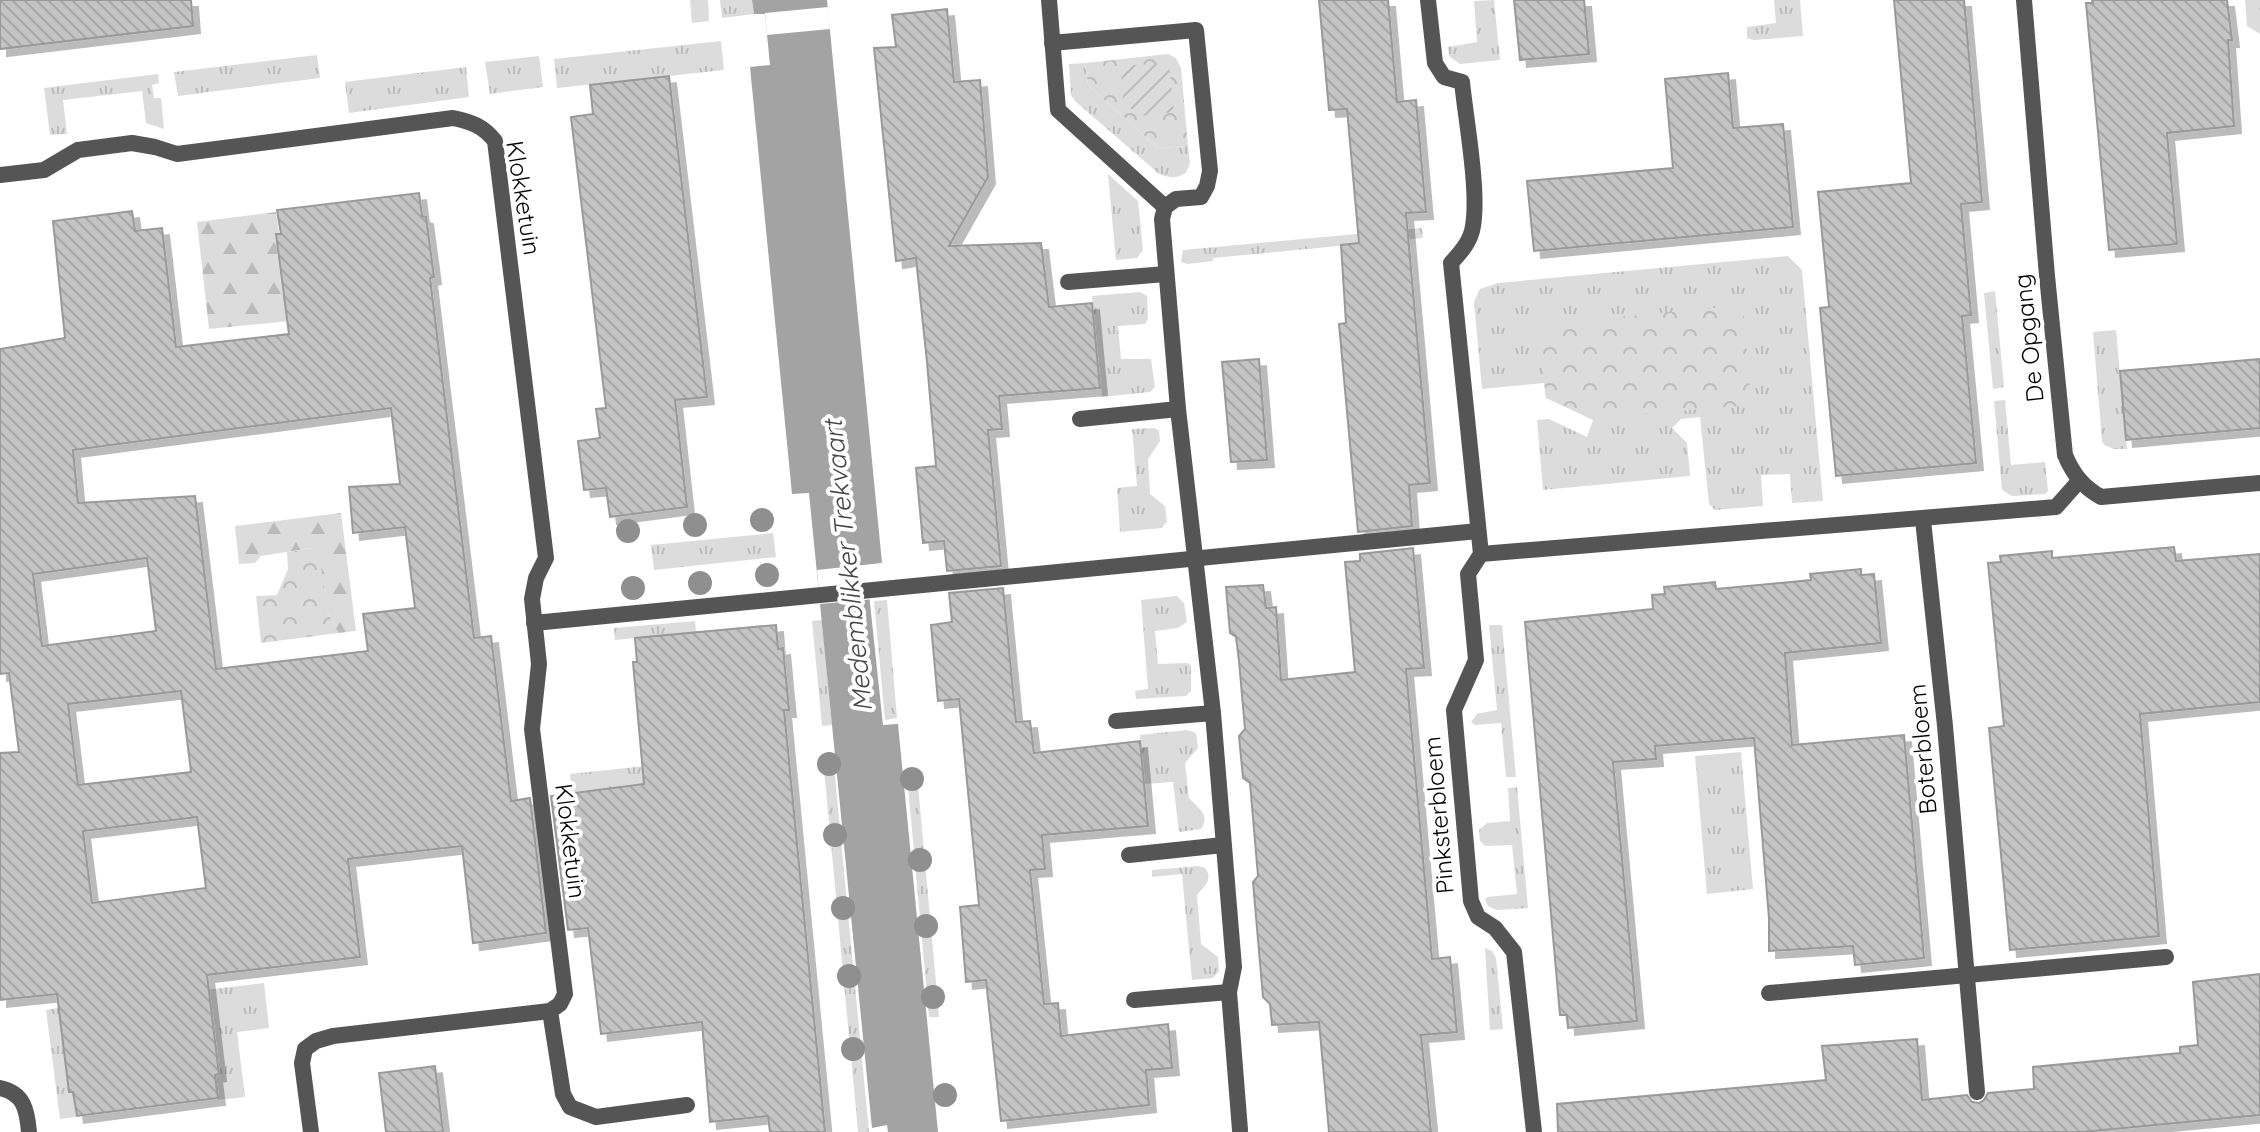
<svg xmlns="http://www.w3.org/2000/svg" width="2260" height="1132" font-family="Quicksand,sans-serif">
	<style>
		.grass { fill: url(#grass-tufts) }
		.forest { fill: url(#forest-firs) }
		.park { fill: url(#park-crowns) }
		.garden { fill: url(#garden-furrows) }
		.water { fill: #a3a3a3 }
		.pier { fill: #fff }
		.building { fill: url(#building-back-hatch); stroke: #999; stroke-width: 2; fill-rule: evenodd; filter: url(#shadow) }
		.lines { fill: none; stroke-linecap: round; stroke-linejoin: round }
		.lane { stroke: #555; stroke-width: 16 }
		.street { stroke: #555; stroke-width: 16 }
		.tree { fill: #8f8f8f }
		.labels { text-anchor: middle; stroke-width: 8; stroke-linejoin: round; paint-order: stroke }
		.street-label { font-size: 24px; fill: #000; stroke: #fff }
		.water-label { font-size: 26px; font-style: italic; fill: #444; stroke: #fff }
	</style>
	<defs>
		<pattern id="grass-tufts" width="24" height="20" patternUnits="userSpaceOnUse" patternTransform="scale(2)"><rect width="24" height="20" fill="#dcdcdc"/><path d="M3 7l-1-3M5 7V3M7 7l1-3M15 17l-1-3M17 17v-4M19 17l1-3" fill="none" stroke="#bbb"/></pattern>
		<pattern id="forest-firs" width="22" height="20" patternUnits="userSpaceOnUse" patternTransform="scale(2)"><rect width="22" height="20" fill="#dcdcdc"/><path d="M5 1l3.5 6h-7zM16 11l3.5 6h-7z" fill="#bbb"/></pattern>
		<pattern id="park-crowns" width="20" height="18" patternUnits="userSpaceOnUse" patternTransform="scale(2)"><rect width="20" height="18" fill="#dcdcdc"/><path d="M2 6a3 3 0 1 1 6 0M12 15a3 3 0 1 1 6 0" fill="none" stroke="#bbb"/></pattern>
		<pattern id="garden-furrows" width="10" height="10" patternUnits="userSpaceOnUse" patternTransform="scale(2)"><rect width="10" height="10" fill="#dcdcdc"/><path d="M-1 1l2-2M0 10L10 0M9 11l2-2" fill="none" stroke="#bbb"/></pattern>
		<pattern id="building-back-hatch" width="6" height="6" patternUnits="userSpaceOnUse" patternTransform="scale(2)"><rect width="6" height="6" fill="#c4c4c4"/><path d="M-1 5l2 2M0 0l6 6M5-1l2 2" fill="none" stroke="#a7a7a7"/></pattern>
		<filter id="shadow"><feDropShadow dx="7" dy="7" stdDeviation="0" flood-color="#0004"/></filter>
	</defs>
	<rect width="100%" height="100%" fill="#fff"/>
	<g class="grass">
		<path d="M690,0H708L709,21L692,23Z"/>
		<path d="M720,0H752L754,14L722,18Z"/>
		<path d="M1494,0L1500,60L1460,64L1449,56L1448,47L1477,42L1474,1Z"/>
		<path d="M1774,0H1800L1803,36L1754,40L1747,38V27L1776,23Z"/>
		<path d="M2245,0H2260V34L2247,26Z"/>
		<path d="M721,41L724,70L557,88L554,59Z"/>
		<path d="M317,55L320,78L178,96L174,72Z"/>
		<path d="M539,56L543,87L490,94L485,62Z"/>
		<path d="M1085,63L1088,85L1158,148L1188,146L1190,163L1186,173C1176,179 1167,178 1158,173L1075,101L1071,95L1069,64Z"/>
		<path d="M466,67L469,97L349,113L345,82Z"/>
		<path d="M158,74L159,83L152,85L154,98H161L164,129L146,123L142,91L63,100L67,134L50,135L44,88Z"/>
		<path d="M1108,174L1138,201L1143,250L1137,258L1116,260Z"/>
		<path d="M1422,228L1423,238L1213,258V261L1187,264L1181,262L1183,250Z"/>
		<path d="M1788,256L1802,270L1823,501L1792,503L1790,474L1761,475L1763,506L1715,510L1709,504L1700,417L1681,419L1672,428L1687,443L1690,476L1543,490L1537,420L1549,419L1587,437L1593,420L1546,398L1544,383L1482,389L1474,302L1480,289L1498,283Z"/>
		<path d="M1995,291L2004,387L1993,389L1984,293Z"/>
		<path d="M1140,292L1147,296L1148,319L1145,324L1118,326L1121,359H1151L1155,387L1150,392L1102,397L1092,296Z"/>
		<path d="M2116,330L2127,449H2114L2104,445L2102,441L2093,332Z"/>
		<path d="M2005,400L2011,465L2045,462L2048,491L2045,494L2012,496L2002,490L1994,401Z"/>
		<path d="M1154,428L1159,431L1160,441L1148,459L1150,494L1165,506L1167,522L1161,528L1120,532L1117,488L1137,486L1132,429Z"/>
		<path d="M773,533L776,557L654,570L651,545Z"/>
		<path d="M1177,596L1184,603L1187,622L1178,628L1155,631L1158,664L1188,663L1191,666V691L1186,696L1136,699L1135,691L1148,689L1141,600Z"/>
		<path d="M887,600L897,718L885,720L874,601Z"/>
		<path d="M822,620L832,725L822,726L812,621Z"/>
		<path d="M695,621L696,632L615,640L614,628Z"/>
		<path d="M1489,625H1502L1516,777H1506L1501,723L1475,725L1471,722L1477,714L1497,710Z"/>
		<path d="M1187,730L1196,733L1198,748L1185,763L1189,798C1198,808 1211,815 1201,829L1179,832L1173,782L1145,784L1140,735Z"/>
		<path d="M1741,752L1753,889L1707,894L1695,756Z"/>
		<path d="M833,756L869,1132H858L823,758Z"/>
		<path d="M673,763L676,782L572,793L570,774Z"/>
		<path d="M918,785L939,1016V1017H929L908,786Z"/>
		<path d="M1517,787L1528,908L1497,910L1488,906L1485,899L1488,897L1517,894L1512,845L1485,846L1480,841L1479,830L1487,823L1510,821L1508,788Z"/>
		<path d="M1199,866L1205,868C1214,879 1204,887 1197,895L1201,944L1218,957L1219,971L1213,978L1192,980L1182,874L1152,877V870Z"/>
		<path d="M1485,948L1492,951L1496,958L1503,1029L1490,1030Z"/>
		<path d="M264,983L269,1028L237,1032L245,1097L218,1100L215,1075L220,1074L213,1014H208L205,990Z"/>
		<path d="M63,1007L61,1032L69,1093H73L76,1117L60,1119L46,1010Z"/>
	</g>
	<g class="forest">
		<path d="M276,212L279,233L275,235L283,297H287L290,321L209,329L197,222Z"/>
		<path d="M341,513L356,631L338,633L327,611L312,548L261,556L255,563L239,564L235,526Z"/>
	</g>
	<g class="park">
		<path d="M1168,54L1176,58L1181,68L1188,146L1158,148L1088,85L1085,63Z"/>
		<path d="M1743,305L1751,405L1592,418L1546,398L1538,325Z"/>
		<path d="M312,548L319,550L327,611L338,633L261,643L256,596L277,595L288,569L287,552Z"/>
	</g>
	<path class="garden" d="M1169,63L1174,112L1140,116L1123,102L1121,66Z"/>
	<path class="water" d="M752,0H827L882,563L866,566L883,725L898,724L938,1132H888L887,1125L872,1128L809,493L792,494L750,67L770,65L765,14H754Z"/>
	<g class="pier">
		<path d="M828,7L830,29L767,35L765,13Z"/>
		<path d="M882,563V567L871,569L875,599L820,604L817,570Z"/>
	</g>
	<g class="building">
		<path d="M0,0H191L193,26L0,49Z"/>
		<path d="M1319,0H1388L1397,102L1416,100L1426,212L1406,213L1430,483L1409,485L1412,526L1358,532L1339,324L1346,323L1341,245L1359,243L1347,109L1329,110Z"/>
		<path d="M1514,0H1584L1589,54L1520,60Z"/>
		<path d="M1894,0H1964L1982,202L1961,204L1971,315L1962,316L1976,463L1836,476L1820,308L1829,307L1818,192L1911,183Z"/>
		<path d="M2092,0H2227L2232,40H2228L2234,126L2167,133L2177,244L2109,250L2086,3H2093Z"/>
		<path d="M947,9L954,82L980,80L988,177L949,246L1041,243L1049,307L1092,303L1100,388L999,396L1002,429L988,430L1001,566L947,571L944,541L923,543L916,468L936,466L927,362L916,258L896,261L874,48L896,47L892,15Z"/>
		<path d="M1728,73L1733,128L1783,124L1793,227L1534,251L1527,181L1673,168L1665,79Z"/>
		<path d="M669,76L707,397L675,400L687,507L610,517L606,488L584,490L578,441L600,438L596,409L606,408L571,117L593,114L590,85Z"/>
		<path d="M419,193L422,216L426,217L434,277L430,278L474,638L491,636L511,801L530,798L546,933L473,943L462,846L348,859L360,957L207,975L219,1074L215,1075L218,1098L77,1116L73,1092H69L57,994L0,1000V753L19,752L9,673L0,674V349L65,338L53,221L132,211L135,231L162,228L176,347L289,334L276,234H281L277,210ZM391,408L400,484L349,487L353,533L405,527L415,608L363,614L368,651L216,669L195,496L78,503L73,450ZM147,558L156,631L42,646L33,574ZM181,691L191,772L78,785L68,704ZM197,817L206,888L92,903L83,831Z"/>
		<path d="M1259,359L1267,460L1231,462L1222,362Z"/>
		<path d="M2260,359V428L2126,440L2120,371Z"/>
		<path d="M2174,547L2176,561L2260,554V702L2140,714L2159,936L2010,950L1989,728L2004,726L1988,563L2001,562L2000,556L2052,551V558Z"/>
		<path d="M1413,548L1424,668L1406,669L1432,959L1450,957L1457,1032L1421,1035L1431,1132H1329L1319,1022L1272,1025L1270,1004L1263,997L1253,882L1258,876L1250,783L1243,778L1239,736L1245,729L1239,661L1236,637L1230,633L1226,587L1263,585L1266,608L1276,607L1281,680L1355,672L1345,562L1360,561V554Z"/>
		<path d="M1861,569V575L1874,574L1881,643L1785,653L1792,745L1904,735L1924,958L1855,965L1853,946L1769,951V918L1754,738L1655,746L1656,759L1613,762L1637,1021L1568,1028L1567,1015H1560L1525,622L1653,609L1652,595L1665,594L1664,587L1715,582L1716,589L1811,580L1810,574Z"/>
		<path d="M1003,588L1016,722L1030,721L1034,753L1140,741L1148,826L1042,835L1045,869L1030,870L1044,1004L1058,1003L1061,1036L1168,1024L1172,1068L1146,1070L1149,1105L1001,1121L986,980L966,982L960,907L979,905L959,699L938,701L931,625L952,622L949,593Z"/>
		<path d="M776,625L778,649L783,648L789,710H784L825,1132H770L768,1116L710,1122L702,1022L601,1034L588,928L568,930L551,796L644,784L633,662H637L635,638Z"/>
		<path d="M2260,974V1115L2082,1132H1558L1557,1104L1826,1080L1822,1046L1917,1039L1922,1100L1967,1095L1972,1102L1979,1103L1984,1100L1988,1093L2034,1089L2033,1067L2180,1053V1047L2198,1045L2193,982Z"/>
		<path d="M435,1066L443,1132H386L379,1073Z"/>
	</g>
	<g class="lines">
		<g class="lane">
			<path d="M1068,282L1166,274"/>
			<path d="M1080,419L1178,409"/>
			<path d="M1116,721L1213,713"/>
			<path d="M1129,855L1223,845"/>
			<path d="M1769,993L2166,957"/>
			<path d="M1134,1000L1229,992"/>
		</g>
		<g class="street">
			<path d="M1049,0L1058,110L1165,207"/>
			<path d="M1428,0L1435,63L1444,77L1462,82C1466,121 1479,190 1473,226C1471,241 1461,252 1451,263L1481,554L1468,574L1476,660L1454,710L1471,901L1478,917L1495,928L1514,952L1534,1132"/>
			<path d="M2024,0L2047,276L2065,455C2073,474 2083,487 2101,497L2260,483"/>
			<path d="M1052,43L1196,30L1210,171L1207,186L1201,197L1176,199L1165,207L1162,219L1178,409L1213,713L1234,967L1229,992L1240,1130"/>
			<path d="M0,175L44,170L78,150L132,143L155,147L177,154L453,118C472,122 483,126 495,141L546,558L536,578L532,599L539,664L532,729L565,994L560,1004L550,1011L333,1036L316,1041L305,1049L302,1063L311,1132"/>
			<path d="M1923,520L1945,726L1977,1092"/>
			<path d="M1481,554L2056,507L2079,481"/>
			<path d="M534,623C849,590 1164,562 1478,531"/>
			<path d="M550,1011L563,1094L570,1107L596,1117L687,1105"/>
			<path d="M0,1088C24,1093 27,1110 29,1132"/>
		</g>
	</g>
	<g class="tree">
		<circle cx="762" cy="520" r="12"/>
		<circle cx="695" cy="525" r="12"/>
		<circle cx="628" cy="531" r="12"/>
		<circle cx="767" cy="575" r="12"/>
		<circle cx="700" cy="583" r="12"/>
		<circle cx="633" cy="588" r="12"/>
		<circle cx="829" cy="764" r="12"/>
		<circle cx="912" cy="779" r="12"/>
		<circle cx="835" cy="835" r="12"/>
		<circle cx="920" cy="860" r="12"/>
		<circle cx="843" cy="908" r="12"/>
		<circle cx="926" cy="926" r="12"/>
		<circle cx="849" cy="976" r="12"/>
		<circle cx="933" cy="997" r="12"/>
		<circle cx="853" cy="1049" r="12"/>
		<circle cx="945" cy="1095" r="12"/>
	</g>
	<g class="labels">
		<g class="street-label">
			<text transform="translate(523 198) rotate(81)" y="8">Klokketuin</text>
			<text transform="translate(2029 338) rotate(-96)" y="8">De Opgang</text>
			<text transform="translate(1923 749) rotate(-95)" y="8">Boterbloem</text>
			<text transform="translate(1439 815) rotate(-95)" y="8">Pinksterbloem</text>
			<text transform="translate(570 841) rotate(83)" y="8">Klokketuin</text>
		</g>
		<g class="water-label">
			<text transform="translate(848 566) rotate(-96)" y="9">Medemblikker Trekvaart</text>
		</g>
	</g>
</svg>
